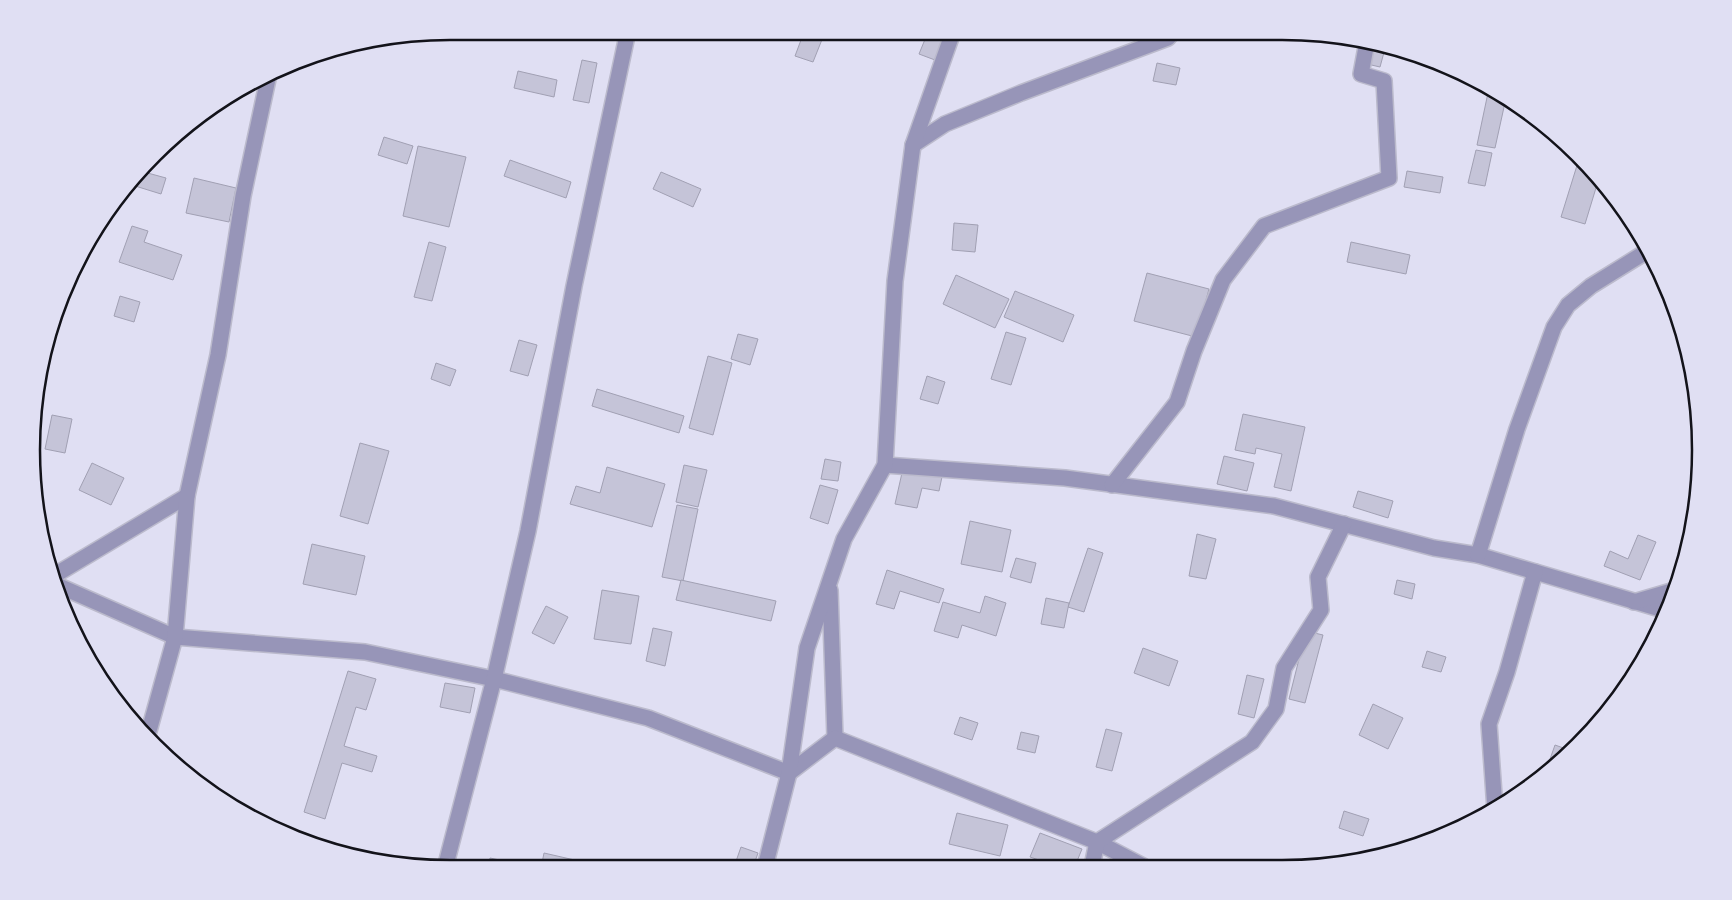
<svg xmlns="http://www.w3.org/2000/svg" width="1732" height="900" font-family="'Public Sans',sans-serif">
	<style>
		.building { fill: #c5c4d8; stroke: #a1a0b3 }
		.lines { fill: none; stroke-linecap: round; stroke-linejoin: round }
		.street-casing { stroke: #bbbacc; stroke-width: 18 }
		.street { stroke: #9795b8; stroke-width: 15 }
		.rim { fill: none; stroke: #13131a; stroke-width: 2.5 }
	</style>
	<rect width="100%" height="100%" fill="#e0dff3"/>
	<g class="building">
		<path d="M804,32H825L813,62L795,56Z"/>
		<path d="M928,32H947L935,60L919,54Z"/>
		<path d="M1367,42L1386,45L1380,67L1363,63Z"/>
		<path d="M582,60L597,63L589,103L573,100Z"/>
		<path d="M1157,63L1180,68L1176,85L1153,81Z"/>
		<path d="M518,71L557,80L554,97L514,88Z"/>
		<path d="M1489,88L1506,98L1495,148L1477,145Z"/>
		<path d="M384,137L413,146L407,164L378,155Z"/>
		<path d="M418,146L466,157L449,227L403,216Z"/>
		<path d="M1476,150L1492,153L1485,186L1468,183Z"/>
		<path d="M1579,159L1582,160L1599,178L1585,224L1561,217Z"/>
		<path d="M510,160L571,182L566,198L504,176Z"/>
		<path d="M1407,171L1443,177L1440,193L1404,187Z"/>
		<path d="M144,172L166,178L161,194L132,185Z"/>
		<path d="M661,172L701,189L693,207L653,189Z"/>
		<path d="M194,178L236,188L229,222L186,213Z"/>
		<path d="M954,223L978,225L975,252L952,250Z"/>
		<path d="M132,226L148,231L144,242L182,255L173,280L119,262Z"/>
		<path d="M429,242L446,247L432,301L414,297Z"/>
		<path d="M1351,242L1410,255L1406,274L1347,262Z"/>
		<path d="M1147,273L1209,289L1196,337L1134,321Z"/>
		<path d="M956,275L1009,299L995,328L943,304Z"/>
		<path d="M1015,291L1074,315L1063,342L1004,317Z"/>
		<path d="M120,296L140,302L134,322L114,316Z"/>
		<path d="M1006,332L1026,338L1011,385L991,379Z"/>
		<path d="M738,334L758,339L750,365L731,359Z"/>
		<path d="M519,340L537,345L528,376L510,371Z"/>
		<path d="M708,356L732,363L713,435L689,428Z"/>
		<path d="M436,363L456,370L450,386L431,379Z"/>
		<path d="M927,376L945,382L938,404L920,399Z"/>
		<path d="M597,389L684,416L679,433L592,406Z"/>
		<path d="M1243,414L1305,427L1291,491L1274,487L1282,454L1256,448L1255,454L1235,450Z"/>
		<path d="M52,415L72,419L65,453L45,449Z"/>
		<path d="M360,443L389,451L368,524L340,516Z"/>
		<path d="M1224,456L1254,463L1247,491L1217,484Z"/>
		<path d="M825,459L841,462L838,481L821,479Z"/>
		<path d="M92,463L124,478L111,505L79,490Z"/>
		<path d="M904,464L943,472L939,491L922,488L917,508L895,504Z"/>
		<path d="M684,465L707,470L698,507L676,502Z"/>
		<path d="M607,467L665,484L652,527L570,504L576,486L600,493Z"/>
		<path d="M820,485L838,490L828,524L810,518Z"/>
		<path d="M1358,491L1393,501L1388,518L1353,507Z"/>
		<path d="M677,505L698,509L683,581L662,577Z"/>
		<path d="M970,521L1011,530L1002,572L961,564Z"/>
		<path d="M1197,534L1216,539L1206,579L1189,576Z"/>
		<path d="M1638,535L1656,542L1640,580L1604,566L1610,551L1628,559Z"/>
		<path d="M312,544L365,556L356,595L303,584Z"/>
		<path d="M1088,548L1103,553L1084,612L1068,607Z"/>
		<path d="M1016,558L1036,563L1031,583L1010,577Z"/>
		<path d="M887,570L944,589L939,603L900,591L894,609L876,604Z"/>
		<path d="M681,580L776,601L771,621L676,600Z"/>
		<path d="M1397,580L1415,584L1412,599L1394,594Z"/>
		<path d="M602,590L639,596L631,644L594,639Z"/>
		<path d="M985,596L1006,603L996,636L962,625L958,638L934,631L943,602L980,613Z"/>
		<path d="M1046,598L1069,603L1064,628L1041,624Z"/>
		<path d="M546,606L568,617L554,644L532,633Z"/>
		<path d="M653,628L672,632L665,666L646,661Z"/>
		<path d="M1306,631L1323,635L1305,703L1289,699Z"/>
		<path d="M1143,648L1178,661L1169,686L1134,673Z"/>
		<path d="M1427,651L1446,657L1441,672L1422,667Z"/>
		<path d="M348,671L376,679L366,710L356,707L344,746L377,756L372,772L342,763L325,819L304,812Z"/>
		<path d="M1247,675L1264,679L1254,718L1238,714Z"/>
		<path d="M445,683L475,688L470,713L440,707Z"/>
		<path d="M1373,704L1403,718L1388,749L1359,735Z"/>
		<path d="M960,717L978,723L972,740L954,734Z"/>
		<path d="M1106,729L1122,733L1112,771L1096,767Z"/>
		<path d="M1021,732L1039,736L1035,753L1017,749Z"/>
		<path d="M1555,745L1569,750L1554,764L1549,762Z"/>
		<path d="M1344,811L1369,819L1363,836L1339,828Z"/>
		<path d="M957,813L1008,825L1000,856L949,844Z"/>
		<path d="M1040,833L1082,849L1075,866H1050L1051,864L1030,857Z"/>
		<path d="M741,847L758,853L753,867H734Z"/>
		<path d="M544,853L579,861L577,867L541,868Z"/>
		<path d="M490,858L509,862L507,868H488Z"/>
	</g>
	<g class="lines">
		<g class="street-casing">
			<g id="street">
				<path d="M913,145L945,124L1021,93L1168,38L1173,32"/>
				<path d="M885,465L1065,478L1274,506L1434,548L1478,555L1667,611"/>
				<path d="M1112,485L1177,402L1194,351L1223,280L1264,226L1389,178L1384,81L1361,74L1367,42"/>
				<path d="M1478,555L1517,429L1554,327L1568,305L1591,286L1649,250"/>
				<path d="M55,575L187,496"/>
				<path d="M57,585L175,637L365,652L494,679L648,718L789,773"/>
				<path d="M830,590L835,738"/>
				<path d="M1634,602L1675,590"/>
				<path d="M147,738L175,637L187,496L218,355L243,196L268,79"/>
				<path d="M789,773L835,738L1097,842L1143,866"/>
				<path d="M1495,809L1489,724L1507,672L1535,572"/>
				<path d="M1092,866L1097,842L1252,742L1276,709L1284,668L1321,610L1318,577L1344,524"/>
				<path d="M765,867L789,773L807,648L844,539L885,465L895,281L913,145L953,32"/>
				<path d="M445,868L494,679L528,531L574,286L628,31"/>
			</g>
		</g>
		<use href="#street" class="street"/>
	</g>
	<path d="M0 0H1732V900H0ZM450 40H1282A410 410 0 0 1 1692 450V450A410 410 0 0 1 1282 860H450A410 410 0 0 1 40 450V450A410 410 0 0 1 450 40Z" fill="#e0dff3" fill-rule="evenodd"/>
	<path class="rim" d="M450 40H1282A410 410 0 0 1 1692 450V450A410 410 0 0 1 1282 860H450A410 410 0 0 1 40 450V450A410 410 0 0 1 450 40Z"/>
</svg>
